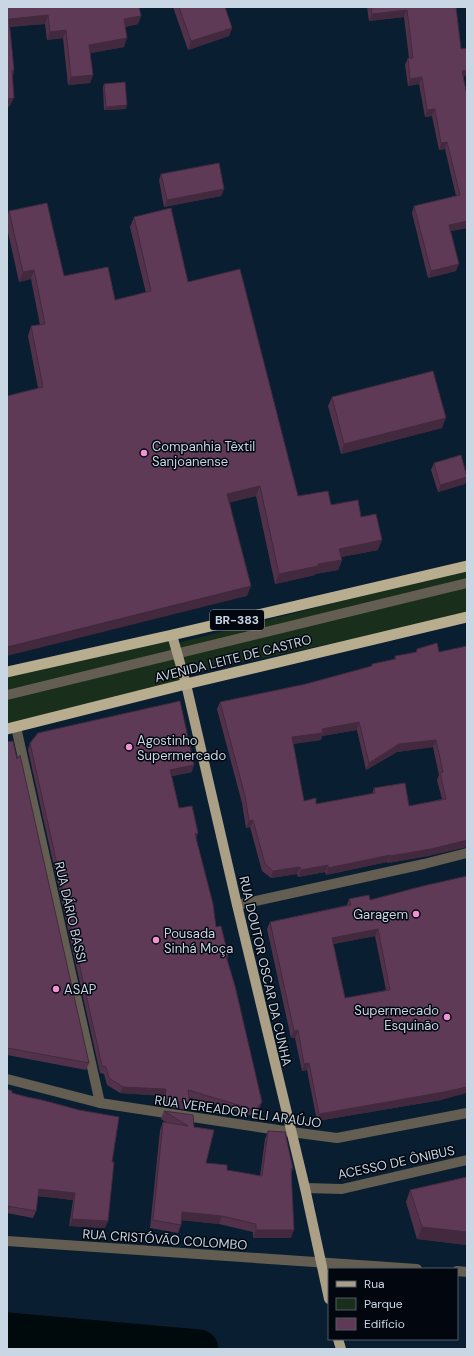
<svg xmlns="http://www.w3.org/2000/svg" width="474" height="1356" font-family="'DM Sans',sans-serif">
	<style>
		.green { fill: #192f1c }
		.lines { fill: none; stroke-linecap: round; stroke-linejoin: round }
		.river { stroke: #00090b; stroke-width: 39 }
		.service { stroke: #635e51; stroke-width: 10 }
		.pedestrian { stroke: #635e51; stroke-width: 10 }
		.minor { stroke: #635e51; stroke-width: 10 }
		.primary { stroke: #aba086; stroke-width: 10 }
		.trunk { stroke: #b9ad90; stroke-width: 11 }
		.wall { fill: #52324b; fill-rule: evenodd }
		.shaded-wall { fill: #42293d }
		.building { fill: #5f3a57; stroke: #42293d; fill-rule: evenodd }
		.poi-dot { fill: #f391d5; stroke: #02070f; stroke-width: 1.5 }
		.labels { text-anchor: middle; stroke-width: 3; stroke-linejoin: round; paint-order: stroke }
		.shield { fill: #02070f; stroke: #8d98a3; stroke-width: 1 }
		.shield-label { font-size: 12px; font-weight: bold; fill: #c9d6e3 }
		.poi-label { font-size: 13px; fill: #c9d6e3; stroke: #02070f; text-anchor: start }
		.street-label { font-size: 13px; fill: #c9d6e3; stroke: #02070f }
	</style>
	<rect width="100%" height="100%" fill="#091e31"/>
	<g class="green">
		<path d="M467,569V614L189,674L178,643Z"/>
		<path d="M172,635L186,684L7,726V672Z"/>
	</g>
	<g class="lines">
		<path class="river" d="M7,1332L199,1349"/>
		<path class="service" d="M305,1188L342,1189L467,1160"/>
		<path class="pedestrian" d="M7,695L467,583"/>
		<g class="minor">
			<path d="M16,727L100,1103"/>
			<path d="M237,905L424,864L467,853"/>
			<path d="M7,1079L100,1103L291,1132L337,1138L467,1113"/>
			<path d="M7,1241L417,1269"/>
			<path d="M457,1271L467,1272"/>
		</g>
		<g class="primary">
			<path d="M172,635L186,684L237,905L305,1188L329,1299"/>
			<path d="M338,1339L341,1349"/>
		</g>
		<g class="trunk">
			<path d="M7,672L172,635L467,566"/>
			<path d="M7,729L186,684L467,617"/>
		</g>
	</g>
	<g class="wall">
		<path d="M7,7L141,16L138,24L125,27L124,47L90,53L93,75L90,83L68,85L63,38L47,40L45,24L9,27L14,70L13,75L10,106L7,107Z"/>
		<path d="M173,7H225L232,28L229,36L188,50Z"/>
		<path d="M367,7H456V8L464,77L467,228L450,231L456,271L428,278L412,213L414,206L456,196L445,149L439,150L432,116L425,117L419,84L408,86L405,65L408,58H409L404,17L369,21Z"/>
		<path d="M104,84L126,109L104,110L103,87Z"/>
		<path d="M161,174L224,189L221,196L164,207L159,180Z"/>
		<path d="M9,211L64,276L115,300L146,293L130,227L134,217L188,282L298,496L331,505L361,517L378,550L341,557L342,560L338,570L315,574V575L275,584L256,496L230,502L247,596L38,388L28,336L31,326L40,325L31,279L19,282L7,228V216Z"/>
		<path d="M332,397L442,428L341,454L328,406Z"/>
		<path d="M434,463L467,477L465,484L438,492L431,470Z"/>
		<path d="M417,649L467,847L428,856L388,863L387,862L326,875L325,872L298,877L297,874L271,878L262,871L250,827L246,828L242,803L217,709L220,702L306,684L371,666L372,664L394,659L395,656L415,653ZM357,730L366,770L397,752L433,747L439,775L437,780L442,799L409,806L374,788L372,794L316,804L304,801L293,744L321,740L322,736Z"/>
		<path d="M7,742L89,1063L86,1070L7,1055Z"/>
		<path d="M30,743L192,772L172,776L179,808L198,833L196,838L216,927L228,955L227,960L260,1108L253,1116L190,1098V1103L188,1110L163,1106L164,1096L120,1093L107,1085L104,1074L100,1073L28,750Z"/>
		<path d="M349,899L370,900L441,1100L317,1121L307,1070L302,1071L295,1038H291L267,929L270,922L347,905ZM375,936L386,990L345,998L333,944Z"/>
		<path d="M12,1093L112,1162L105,1228L69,1226L73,1200L38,1196L36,1211L33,1218L7,1213Z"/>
		<path d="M164,1111L194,1127L206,1163L227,1170L260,1176L265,1139L268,1131L293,1169L291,1173V1238H253V1232L219,1224L181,1220V1225L178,1233L150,1228L160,1130L163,1122L167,1123L161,1119Z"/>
		<path d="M467,1177V1245L417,1239L406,1202L410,1190Z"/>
	</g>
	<g class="shaded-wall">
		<path d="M407,10L404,17L369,21L372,14Z"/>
		<path d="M48,15L45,24L7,27L9,19Z"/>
		<path d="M141,16L138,24L121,28L124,19Z"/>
		<path d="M232,28L229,36L188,50L191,41Z"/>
		<path d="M66,30L63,38L47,40L50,32Z"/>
		<path d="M127,38L124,47L86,54L89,45Z"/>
		<path d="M467,70V76L460,77L462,71Z"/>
		<path d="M93,75L90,83L68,85L71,77Z"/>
		<path d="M422,77L419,84L408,86L410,79Z"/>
		<path d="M14,98L10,106L7,107V99Z"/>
		<path d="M127,105L126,109L104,110L106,107Z"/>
		<path d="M435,109L432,116L425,117L427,110Z"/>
		<path d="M447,142L445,149L439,150L441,143Z"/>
		<path d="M224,189L221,196L164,207L167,200Z"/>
		<path d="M467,221V228L446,232L449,225Z"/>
		<path d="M459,264L456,271L428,278L431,271Z"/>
		<path d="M34,270L31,279L19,282L23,272Z"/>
		<path d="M446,418L442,428L341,454L344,444Z"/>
		<path d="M467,477L465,484L438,492L440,485Z"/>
		<path d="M260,486L256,496L224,504L227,494Z"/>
		<path d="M382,540L378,550L336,558L339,549Z"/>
		<path d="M342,560L338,570L315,574V575L275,584L279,574L318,564Z"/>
		<path d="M251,586L247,596L7,656V647Z"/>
		<path d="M359,722L357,730L322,736L321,740L289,744L292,737L322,729Z"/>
		<path d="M436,740L433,747L397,752L366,770L369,763L399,744Z"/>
		<path d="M194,765L192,772L168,777L170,770Z"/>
		<path d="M253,820L250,827L246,828L249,821Z"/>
		<path d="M198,833L195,840V834Z"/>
		<path d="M467,840V847L428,856L388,863L390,856Z"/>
		<path d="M390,855L387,862L326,875L328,868Z"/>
		<path d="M328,865L325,872L298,877L301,870Z"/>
		<path d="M300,867L297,874L271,878L273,871Z"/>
		<path d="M378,929L375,936L329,945L332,938Z"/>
		<path d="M298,1030L295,1038H291L294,1031Z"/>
		<path d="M309,1063L307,1070L302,1071L304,1064Z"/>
		<path d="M123,1087L166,1089L164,1096L120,1093Z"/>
		<path d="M467,1087V1093L441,1100L317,1121L319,1114Z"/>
		<path d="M262,1102L260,1108L253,1116L255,1110Z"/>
		<path d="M39,1189L75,1193L73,1200L37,1196Z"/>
		<path d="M7,1206H10L7,1213Z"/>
		<path d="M182,1212L222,1216L219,1224L179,1220Z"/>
		<path d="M72,1219L108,1221L105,1228L69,1226Z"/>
		<path d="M422,1227L467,1232V1245L417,1239Z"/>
		<path d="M256,1230H294L291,1238H253Z"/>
	</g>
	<g class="building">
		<path d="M7,7H139L141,16L124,19L127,38L89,45L93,75L71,77L66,30L50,32L48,15L9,19L14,70H12L14,98L7,99Z"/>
		<path d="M179,7H225L232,28L191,41Z"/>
		<path d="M371,7H456L461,49L467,48V70L462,71L467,95V221L449,225L459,264L431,271L414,206L460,195L447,142L441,143L435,109L427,110L422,77L410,79L408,58H413L407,10L372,14Z"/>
		<path d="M125,82L127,105L106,107L104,84Z"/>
		<path d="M219,163L224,189L167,200L161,174Z"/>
		<path d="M47,203L64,276L108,267L115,300L151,291L134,217L171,208L188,282L240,269L298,496L328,491L331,505L358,500L361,517L376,514L382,540L339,549L342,560L318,564V566L279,574L260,486L227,494L251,586L7,647V396L43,387L31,326L45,324L34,270L23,272L9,211Z"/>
		<path d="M433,371L446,418L344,444L332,397Z"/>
		<path d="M461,455L467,477L440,485L434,463Z"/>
		<path d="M437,643L439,652L467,646V840L431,849L390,856V855L328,868V865L301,870L300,867L273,871L265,864L253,820L249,821L245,796L220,702L306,684L372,666V664L396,659L395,656L417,652V649ZM359,722L369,763L399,744L436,740L443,772L440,773L446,799L409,806L405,783L374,788L375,793L316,804V798L304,801L292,737L323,733L322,729Z"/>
		<path d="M180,701L194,765L170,770L179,808L192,806L198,833L195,834L213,904L216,927L221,926L228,955L226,956L235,986L262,1102L255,1110L188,1090L190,1103L165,1099L166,1089L123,1087L109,1078L106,1067L102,1066L30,743L38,733Z"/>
		<path d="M13,741L17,759L20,755L89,1063L7,1048V742Z"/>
		<path d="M467,876V1087L444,1092L319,1114L309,1063L304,1064L298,1030L294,1031L270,922L351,905L349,899L369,895L370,900L423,886ZM378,929L390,990L345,998L332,938Z"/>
		<path d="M7,1089L12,1091V1093L27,1097L42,1100L79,1110L119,1117L112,1162H114L108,1221L72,1219L75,1193L39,1189L36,1211L7,1206Z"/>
		<path d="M164,1111L193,1115L194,1127L214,1130L206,1163L227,1165V1170L262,1176L268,1131L285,1132L293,1169L291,1168L294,1230H256V1224L222,1216L182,1212L181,1225L153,1220L163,1122L188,1126Z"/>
		<path d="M467,1177V1232L422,1227L410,1190Z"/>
	</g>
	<g class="poi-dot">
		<circle cx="144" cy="453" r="4"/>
		<circle cx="129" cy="747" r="4"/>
		<circle cx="416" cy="914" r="4"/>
		<circle cx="156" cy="940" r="4"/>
		<circle cx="56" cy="989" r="4"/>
		<circle cx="447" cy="1017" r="4"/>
	</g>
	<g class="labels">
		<rect class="shield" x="210" y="610" width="54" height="20" rx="3"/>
		<g class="shield-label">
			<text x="237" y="624">BR-383</text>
		</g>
		<g class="poi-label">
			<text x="152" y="451">Companhia Têxtil<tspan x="152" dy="15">Sanjoanense</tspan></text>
			<text x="137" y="745">Agostinho<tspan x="137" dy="15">Supermercado</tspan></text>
			<text x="408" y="919" text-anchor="end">Garagem</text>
			<text x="164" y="938">Pousada<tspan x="164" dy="15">Sinhá Moça</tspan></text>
			<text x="64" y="994">ASAP</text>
			<text x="439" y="1015" text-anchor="end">Supermecado<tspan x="439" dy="15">Esquinão</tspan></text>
		</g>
		<g class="street-label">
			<text transform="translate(233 658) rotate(-14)" y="5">AVENIDA LEITE DE CASTRO</text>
			<text transform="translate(71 912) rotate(77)" y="5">RUA DÁRIO BASSI</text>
			<text transform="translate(266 971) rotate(77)" y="5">RUA DOUTOR OSCAR DA CUNHA</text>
			<text transform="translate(238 1111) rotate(8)" y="5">RUA VEREADOR ELI ARAÚJO</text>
			<text transform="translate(396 1162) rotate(-12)" y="5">ACESSO DE ÔNIBUS</text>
			<text transform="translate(165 1239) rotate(4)" y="5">RUA CRISTÓVÃO COLOMBO</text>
		</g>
	</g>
	<rect width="474" height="1356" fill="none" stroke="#c9d6e3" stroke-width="16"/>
	<rect x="328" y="1268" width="130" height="72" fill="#02070f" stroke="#525a64"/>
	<rect x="336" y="1281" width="20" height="6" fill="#aba086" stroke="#525a64"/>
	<text x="364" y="1288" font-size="12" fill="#c9d6e3">Rua</text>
	<rect x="336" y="1298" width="20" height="12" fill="#192f1c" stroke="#525a64"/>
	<text x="364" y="1308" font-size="12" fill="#c9d6e3">Parque</text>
	<rect x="336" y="1318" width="20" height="12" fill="#5f3a57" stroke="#525a64"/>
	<text x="364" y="1328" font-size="12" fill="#c9d6e3">Edifício</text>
</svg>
